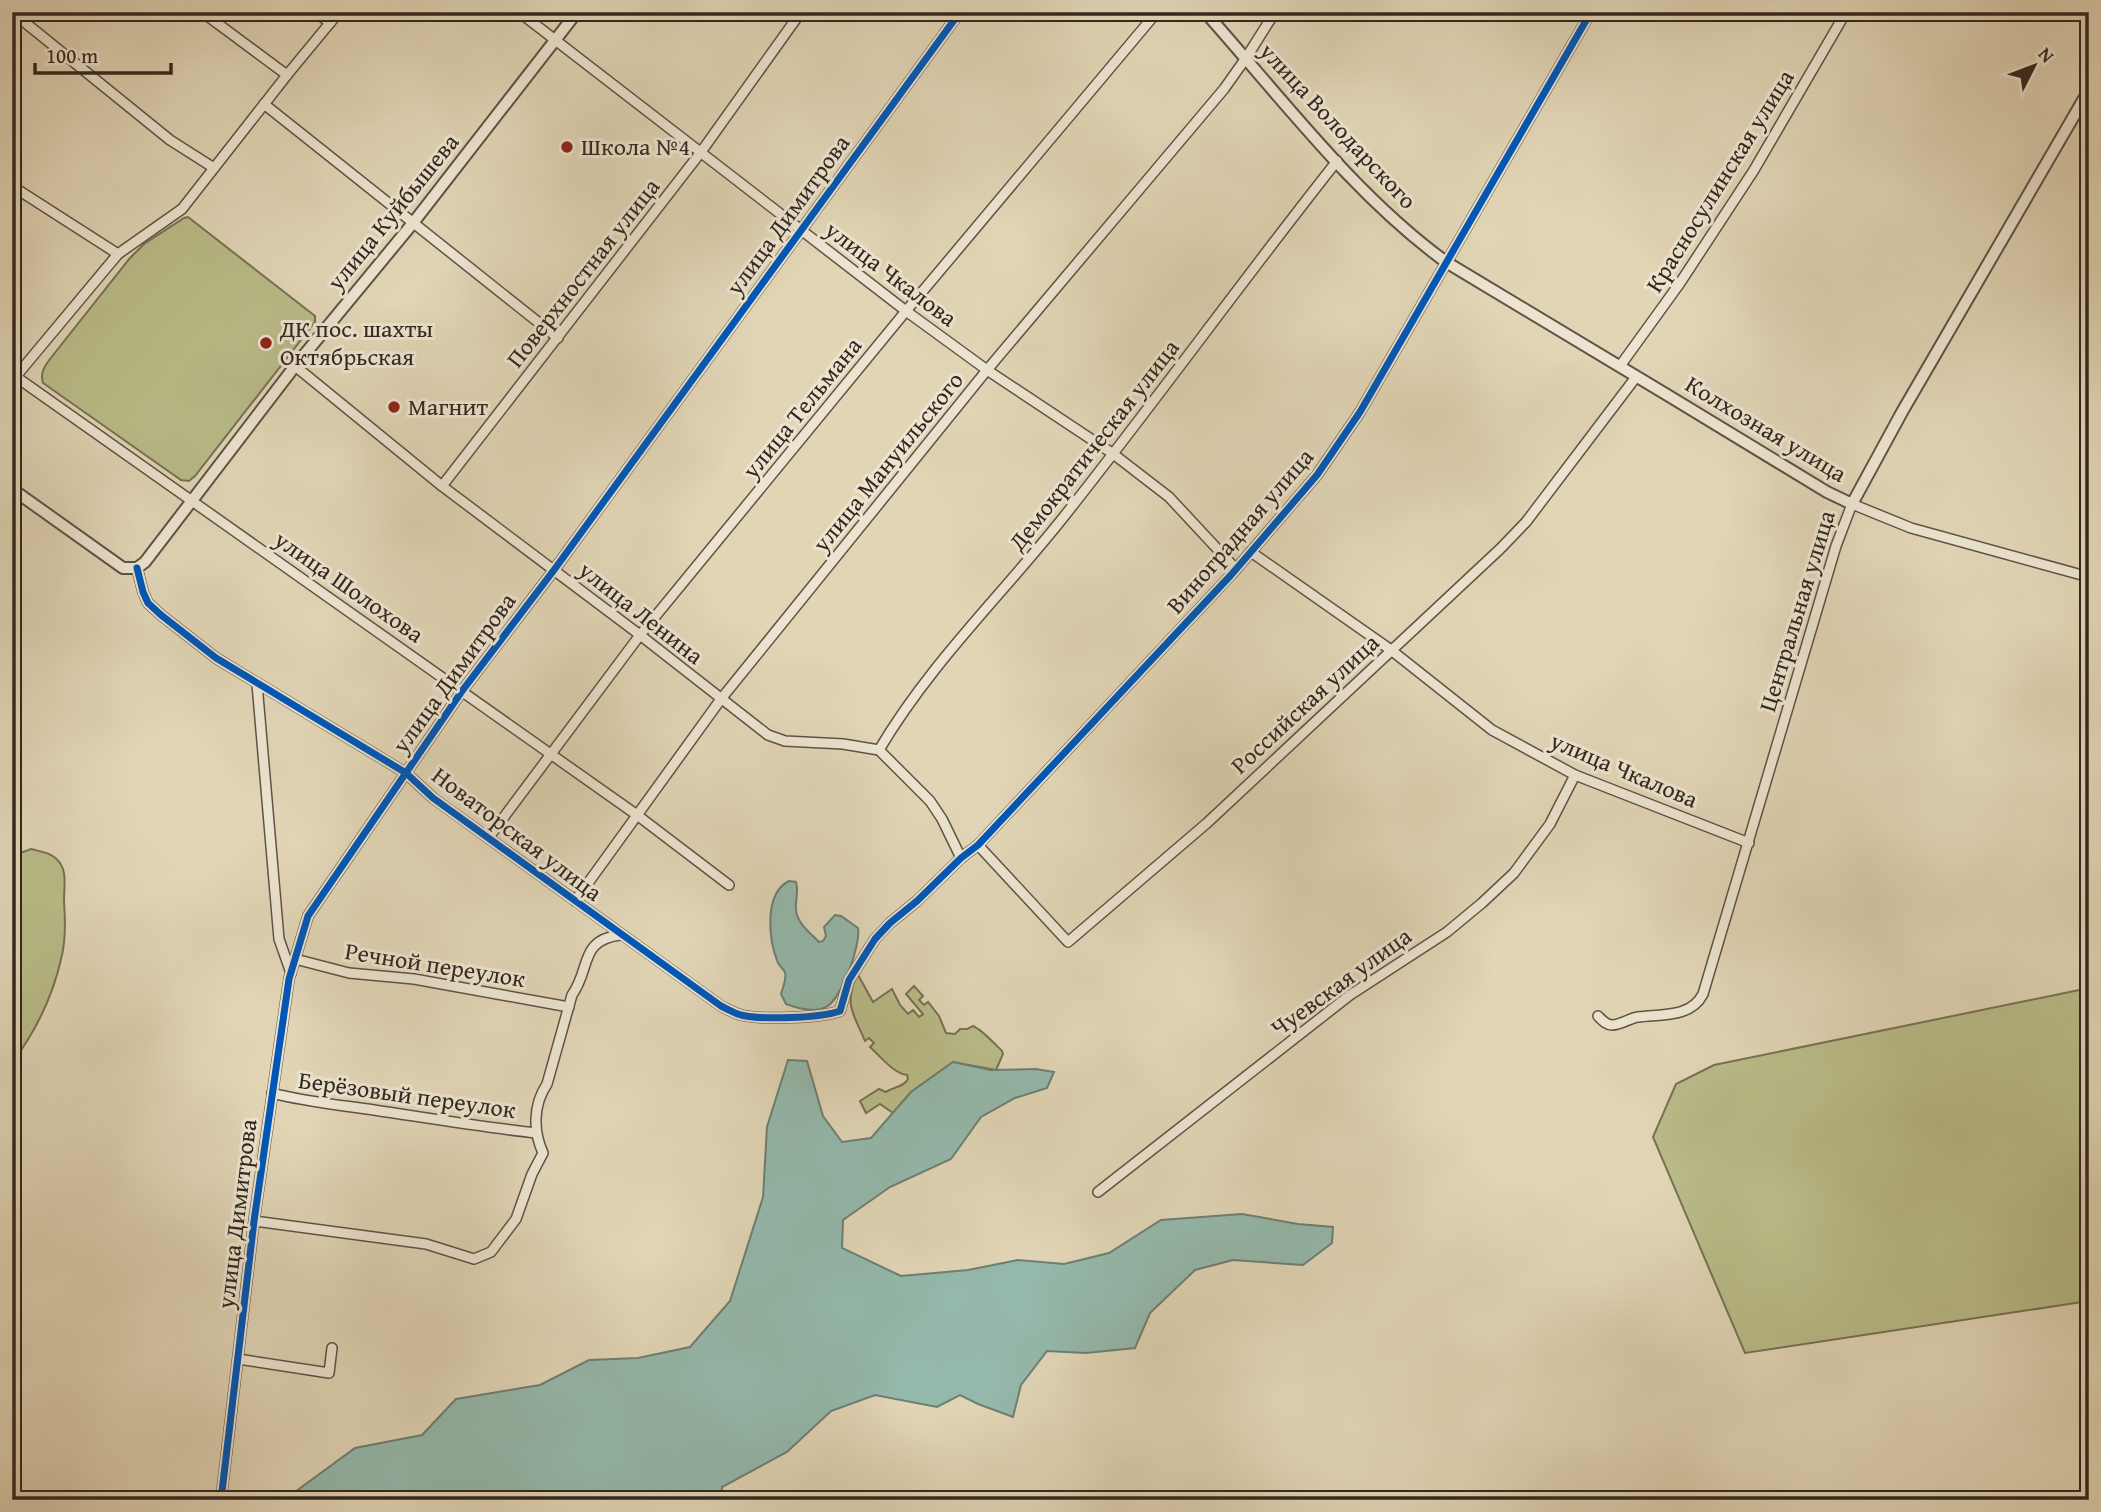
<svg xmlns="http://www.w3.org/2000/svg" width="2101" height="1512" font-family="'Gentium Book Plus',serif">
	<style>
		.green { fill: #b9bc89; stroke: #767254; stroke-width: 2 }
		.water { fill: #94b9ac; stroke: #6d7f74; stroke-width: 2 }
		.lines { fill: none; stroke-linecap: round; stroke-linejoin: round }
		.minor-casing { stroke: #5e5345; stroke-width: 12 }
		.tertiary-casing { stroke: #5e5345; stroke-width: 14 }
		.minor { stroke: #ece4d0; stroke-width: 9 }
		.tertiary { stroke: #ece4d0; stroke-width: 10 }
		.cycleway-casing { stroke: #ece4d0; stroke-width: 11 }
		.cycleway { stroke: #0057b8; stroke-width: 7 }
		.poi-dot { fill: #8f2418; stroke: #ece4d0; stroke-width: 2.5 }
		.labels { text-anchor: middle; stroke-width: 6; stroke-linejoin: round; paint-order: stroke }
		.street-label { font-size: 24px; fill: #32281f; stroke: #ece4d0 }
		.poi-label { font-size: 24px; fill: #32281f; stroke: #ece4d0; text-anchor: start }
	</style>
	<rect width="100%" height="100%" fill="#e1d5b6"/>
	<filter id="stains"><feTurbulence type="fractalNoise" baseFrequency=".00286" numOctaves="4"/><feColorMatrix values="0 0 0 0 .2 0 0 0 0 .09 0 0 0 0 .02 0 0 0 .5 -.17"/></filter>
	<radialGradient id="worn" r=".72"><stop offset=".6" stop-color="#630" stop-opacity="0"/><stop offset="1" stop-color="#630" stop-opacity=".3"/></radialGradient>
	<g class="green">
		<path d="M188,217L315,316V322L195,476L189,481L181,480L43,383C40,373 44,367 50,359L130,258L144,244L184,218Z"/>
		<path d="M31,849C42,852 53,853 60,863C67,873 64,888 64,900C65,918 66,937 62,955C54,993 36,1031 12,1063V856Z"/>
		<path d="M857,973L873,1002L892,989L900,1005L908,1014L913,1010L919,1017L923,1014L906,994L914,986L923,996L919,1000L924,1005L928,1002L939,1016L946,1033L955,1034L960,1029H967L973,1026C981,1029 995,1044 1002,1051L1003,1054L996,1070L953,1062L911,1092L893,1113L880,1104L866,1113L860,1101L879,1089L886,1092C893,1087 904,1087 908,1079L907,1075C893,1073 880,1056 870,1047L874,1043L869,1038L865,1041C853,1012 844,1007 857,973Z"/>
		<path d="M2089,988V1301L1745,1353L1653,1137L1676,1084L1714,1065Z"/>
	</g>
	<g class="water">
		<path d="M789,881L796,882C799,892 795,900 796,910C797,923 810,933 819,942L823,941L826,936L824,927L835,915L841,916L858,928C861,945 841,1002 824,1008C813,1013 797,1008 786,1004L781,994C783,987 787,979 785,972C783,969 780,966 778,963C769,941 763,894 789,881Z"/>
		<path d="M788,1060L807,1061L823,1116L842,1142L871,1138L911,1092L953,1062L990,1070L1036,1069L1054,1072L1047,1088L1015,1098L981,1117L951,1159L890,1187L843,1220L842,1248L901,1276L968,1270L1018,1260L1064,1264L1109,1253L1161,1220L1242,1214L1298,1224L1333,1227L1332,1243L1303,1265L1233,1260L1195,1270L1150,1313L1135,1348L1086,1353L1047,1351L1021,1385L1013,1417L978,1404L960,1395L937,1407L875,1395L831,1411L787,1452L722,1487V1500H284L355,1448L422,1435L456,1399L540,1385L589,1360L638,1358L690,1347L730,1301L763,1197L767,1127Z"/>
	</g>
	<g class="lines">
		<g class="minor-casing">
			<g id="minor">
				<path d="M12,12L170,140L214,168"/>
				<path d="M202,12L287,75"/>
				<path d="M316,12L330,23"/>
				<path d="M519,12L906,311L987,370L1112,453L1169,497L1236,569"/>
				<path d="M2074,12L2089,21"/>
				<path d="M264,104L558,338"/>
				<path d="M12,186L118,254"/>
				<path d="M295,366L442,486L640,635L768,735L785,741L843,744L879,750L930,801L942,819L961,858"/>
				<path d="M1620,366L1680,283L1754,170L1846,12"/>
				<path d="M12,374L637,815L729,885"/>
				<path d="M12,381L118,254L182,209L287,75L339,12"/>
				<path d="M442,486L701,152L801,12"/>
				<path d="M1251,552L1391,650L1492,730L1575,775L1749,843"/>
				<path d="M137,568L143,592L148,603L161,615L216,658L406,773L433,798L721,1006C727,1009 734,1013 741,1015C761,1020 821,1018 840,1011L849,980L875,939L890,923L917,901L961,858L978,845L1231,575L1317,475L1360,412L1591,12"/>
				<path d="M257,684L279,939L291,973"/>
				<path d="M879,750C931,662 1003,594 1066,514C1158,398 1245,277 1337,161"/>
				<path d="M489,837L640,635L906,311L1157,12"/>
				<path d="M978,845L1068,942L1207,823L1500,549L1526,522L1636,377"/>
				<path d="M575,901L721,699L987,370L1224,89L1246,58L1275,12"/>
				<path d="M295,959L349,973L414,979L569,1007"/>
				<path d="M1598,1016C1602,1020 1606,1025 1612,1025C1621,1025 1630,1018 1638,1017C1661,1014 1691,1018 1703,994L1836,546L1852,504L1911,528L2089,577"/>
				<path d="M272,1093C306,1102 340,1105 374,1110C428,1118 482,1127 536,1133"/>
				<path d="M1098,1192L1350,995L1447,932L1482,903L1514,873L1550,824L1575,775"/>
				<path d="M254,1221L426,1244L474,1259L491,1252L516,1219L532,1174L543,1153C533,1131 533,1105 547,1084L572,995C591,969 579,940 620,935"/>
				<path d="M238,1359L329,1373L332,1348"/>
				<path d="M221,1500L254,1221L289,979L308,916L462,691L554,570L960,12"/>
			</g>
		</g>
		<g class="tertiary-casing">
			<g id="tertiary">
				<path d="M1205,12C1281,97 1353,194 1446,262C1574,338 1700,415 1827,492L1852,504L1902,412L2089,90"/>
				<path d="M12,489L123,568H137L145,562L295,366L413,223L577,12"/>
			</g>
		</g>
		<use href="#minor" class="minor"/>
		<use href="#tertiary" class="tertiary"/>
		<g class="cycleway-casing">
			<g id="cycleway">
				<path d="M137,568L143,592L148,603L161,615L216,658L406,773L433,798L721,1006C727,1009 734,1013 741,1015C761,1020 821,1018 840,1011L849,980L875,939L890,923L917,901L961,858L978,845L1231,575L1317,475L1360,412L1591,12"/>
				<path d="M221,1500L254,1221L289,979L308,916L462,691L554,570L960,12"/>
			</g>
		</g>
		<use href="#cycleway" class="cycleway"/>
	</g>
	<g class="poi-dot">
		<circle cx="567" cy="147" r="7"/>
		<circle cx="266" cy="343" r="7"/>
		<circle cx="394" cy="407" r="7"/>
	</g>
	<g class="labels">
		<g class="street-label">
			<text transform="translate(1338 126) rotate(47)" y="8">улица Володарского</text>
			<text transform="translate(1720 181) rotate(-58)" y="8">Красносулинская улица</text>
			<text transform="translate(393 212) rotate(-51)" y="8">улица Куйбышева</text>
			<text transform="translate(788 215) rotate(-54)" y="8">улица Димитрова</text>
			<text transform="translate(583 273) rotate(-52)" y="8">Поверхностная улица</text>
			<text transform="translate(891 274) rotate(37)" y="8">улица Чкалова</text>
			<text transform="translate(802 408) rotate(-51)" y="8">улица Тельмана</text>
			<text transform="translate(1766 429) rotate(31)" y="8">Колхозная улица</text>
			<text transform="translate(1094 445) rotate(-52)" y="8">Демократическая улица</text>
			<text transform="translate(888 462) rotate(-51)" y="8">улица Мануильского</text>
			<text transform="translate(1240 531) rotate(-49)" y="8">Виноградная улица</text>
			<text transform="translate(349 587) rotate(35)" y="8">улица Шолохова</text>
			<text transform="translate(1797 611) rotate(-73)" y="8">Центральная улица</text>
			<text transform="translate(641 613) rotate(38)" y="8">улица Ленина</text>
			<text transform="translate(454 673) rotate(-54)" y="8">улица Димитрова</text>
			<text transform="translate(1305 704) rotate(-43)" y="8">Российская улица</text>
			<text transform="translate(1624 770) rotate(23)" y="8">улица Чкалова</text>
			<text transform="translate(517 834) rotate(37)" y="8">Новаторская улица</text>
			<text transform="translate(435 965) rotate(9)" y="8">Речной переулок</text>
			<text transform="translate(1341 982) rotate(-36)" y="8">Чуевская улица</text>
			<text transform="translate(407 1095) rotate(8)" y="8">Берёзовый переулок</text>
			<text transform="translate(237 1214) rotate(-83)" y="8">улица Димитрова</text>
		</g>
		<g class="poi-label">
			<text x="581" y="155">Школа №4</text>
			<text x="280" y="337">ДК пос. шахты<tspan x="280" dy="28">Октябрьская</tspan></text>
			<text x="408" y="415">Магнит</text>
		</g>
	</g>
	<rect width="2101" height="1512" fill="none" stroke="#e1d5b6" stroke-width="42"/>
	<rect x="14" y="14" width="2073" height="1484" fill="none" stroke="#32281f" stroke-width="3.5"/>
	<rect x="21" y="21" width="2059" height="1470" fill="none" stroke="#32281f" stroke-width="2"/>
	<g transform="translate(2034 66) rotate(48)" stroke="#ece4d0" stroke-width="5" paint-order="stroke">
	<path d="M0-5L12 26L0 18L-12 26Z" fill="#32281f"/>
	<text y="-10" font-size="19" font-weight="bold" text-anchor="middle" fill="#32281f">N</text>
	</g>
	<path d="M35 63v10h136v-10" fill="none" stroke="#32281f" stroke-width="3.5"/>
	<text x="46" y="63" font-size="21" fill="#32281f" stroke="#ece4d0" stroke-width="5" paint-order="stroke">100 m</text>
	<rect width="100%" height="100%" filter="url(#stains)"/>
	<rect width="100%" height="100%" fill="url(#worn)"/>
</svg>
